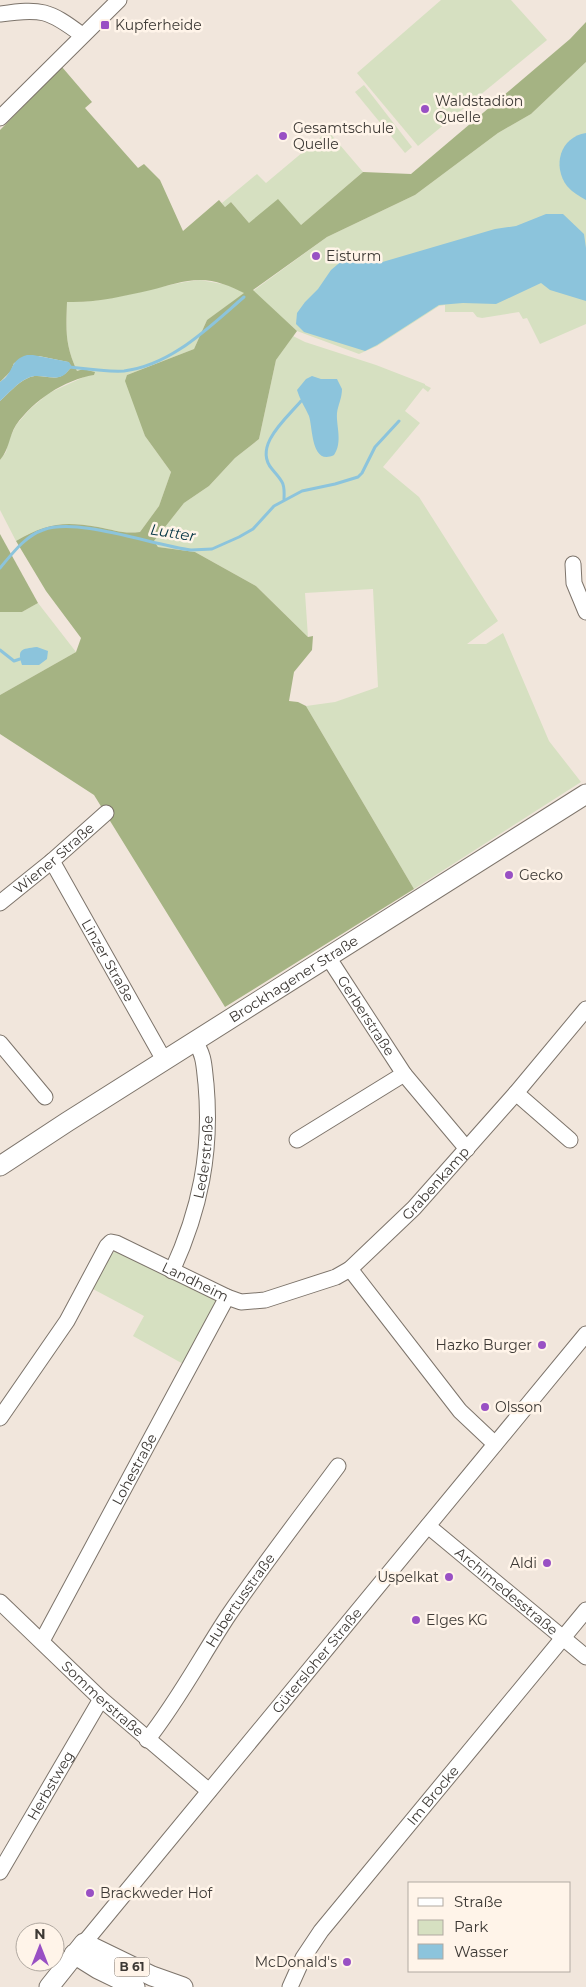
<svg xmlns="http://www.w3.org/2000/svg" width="586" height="1987" font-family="Montserrat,sans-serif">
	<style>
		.green { fill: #d6e0c1 }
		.forest { fill: #a5b383 }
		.water { fill: #8cc4dc }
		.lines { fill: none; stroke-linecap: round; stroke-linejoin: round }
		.stream { stroke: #8cc4dc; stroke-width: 3 }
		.minor-casing { stroke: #7d746b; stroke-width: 17 }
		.major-casing { stroke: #7d746b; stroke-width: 21 }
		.minor { stroke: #fff; stroke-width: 15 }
		.major { stroke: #fff; stroke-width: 19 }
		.poi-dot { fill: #9950c4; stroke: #fff4e9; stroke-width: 2 }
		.labels { text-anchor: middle; stroke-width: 5; stroke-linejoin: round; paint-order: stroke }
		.shield { fill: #fff4e9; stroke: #77716b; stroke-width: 1 }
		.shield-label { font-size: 12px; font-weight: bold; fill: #3d3935 }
		.poi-label { font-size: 14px; fill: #3d3935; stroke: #fff4e9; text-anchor: start }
		.street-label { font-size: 14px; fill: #3d3935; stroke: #fff4e9 }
		.water-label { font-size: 15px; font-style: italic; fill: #003142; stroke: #fff4e9 }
	</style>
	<rect width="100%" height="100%" fill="#f1e6dc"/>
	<g class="green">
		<path d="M441,0H511L547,40L418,146L357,73Z"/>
		<path d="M586,62V324L540,344L527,318L523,319L519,312L482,318L477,317L473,312H445V305L439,306L377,346L359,354L297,331L253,291L327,237L415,195L498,133L531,114Z"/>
		<path d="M364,85L412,147L405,153L355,92Z"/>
		<path d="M328,131L363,172L301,225L249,223L231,202L225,207L222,203L257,174L266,183Z"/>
		<path d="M200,280L228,285L245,293L207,320L194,349L127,375L145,436L171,472L159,506L140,532C122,534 115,530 98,527C62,521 47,523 16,541L0,510V460L6,452L9,440L16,425L30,409L49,393L86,376L94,375V372L83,369L77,371C65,344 66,332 67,302C113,303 155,285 200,280Z"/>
		<path d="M293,336L305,342L376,365L425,384V385L431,388L428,392L423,388L405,411L420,423L383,467L419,497L498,621L467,644H486L503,633L549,741L581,782L414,889L306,706L335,702L378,687L373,589L305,593L308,637L256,586L195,552L158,547L154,541L184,503L209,486L235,458L259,439L276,360Z"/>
		<path d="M38,603L76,652L0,695V612H22Z"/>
		<path d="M118,1250L218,1301L185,1365L133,1336L144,1316L91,1288L108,1255Z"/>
	</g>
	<g class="forest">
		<path d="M586,22V62L531,114L498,133L415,195L327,237L253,290L297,331L276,360L259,439L235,458L209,486L184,503L154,541L158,547L195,552L256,586L308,637L313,636L312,650L294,672L289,701L298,702L306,706L414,889L225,1007L94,795L0,734V695L76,652L81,638L46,591L16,541C47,523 63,521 98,527C115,530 122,534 140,532L159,506L171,472L145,436L125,381L127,375L194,349L207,320L244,293C230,286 216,280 200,280C184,280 167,286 151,290C123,296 97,303 67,302C66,332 65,344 77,371L83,369L95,372L94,375C64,380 34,400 16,425C9,436 9,450 0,460V401C9,393 17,383 28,378C39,372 53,382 63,375C67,373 69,369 72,367L68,362L39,356L14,363L11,371L0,382V130L62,67L92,102L85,108L138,168L144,164L160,180L183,231L219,200L225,207L231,202L249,223L278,199L301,225L363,172L411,174L570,39Z"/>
		<path d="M0,534L38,603L22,612H0Z"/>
	</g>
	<g class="water">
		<path d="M586,133V200C579,196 572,192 567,186C552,166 560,137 586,133Z"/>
		<path d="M546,214H563L584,234L586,248V301L550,290L541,283L496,304L463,303L439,305L377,345L365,351L304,332L296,324L297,313L305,302L318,289L331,270L344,259L358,263H379L495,229L516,226Z"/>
		<path d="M27,355H33L69,362L72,367C69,369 67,373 64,375C54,382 39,372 28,378C17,383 9,393 0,401V382C15,372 9,360 27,355Z"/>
		<path d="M312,376L321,379H337L342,389C342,398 338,405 337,413C336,426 343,442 334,455C311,466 313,428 309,416C305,407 300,400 297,390L306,379Z"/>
		<path d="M37,647L48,651L47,659L39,665H22C17,649 21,649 37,647Z"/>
	</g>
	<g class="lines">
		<g class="stream">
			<path d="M70,367C87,369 106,372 124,371C172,365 209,327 244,297"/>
			<path d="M284,499C285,482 282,481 272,469C252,446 288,417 301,401"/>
			<path d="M0,568C12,554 25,536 43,530C78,517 152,545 191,550L212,549L239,537L253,529L274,506L302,491L335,484L358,477L362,473L375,447L399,421"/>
			<path d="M0,650L14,661L20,659"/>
		</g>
		<g class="minor-casing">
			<g id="minor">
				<path d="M0,14C41,8 49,10 82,35"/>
				<path d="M0,118L119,0"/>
				<path d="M573,564L574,583L586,612"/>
				<path id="s1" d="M52,861L164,1060"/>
				<path id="s2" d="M0,903L52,861L106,813"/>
				<path id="s3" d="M328,957L404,1074L467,1149"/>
				<path d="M0,1043L45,1097"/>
				<path d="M516,1093L570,1140"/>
				<path d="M297,1140L404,1074"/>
				<path d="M350,1269L460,1411L495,1444"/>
				<path id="s4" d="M172,1271C200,1210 212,1152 206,1084C204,1069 205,1054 194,1041"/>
				<path id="s5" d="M0,1418L67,1321L107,1246L111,1242L116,1243L227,1297L241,1302L265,1300L336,1277L350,1269L414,1208L516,1093L586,1009"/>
				<path id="s6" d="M428,1526L586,1657"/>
				<path id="s7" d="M0,1602L101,1699L209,1791"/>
				<path id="s8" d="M42,1641L227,1297"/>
				<path id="s9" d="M147,1740C178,1701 201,1657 228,1616C263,1565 301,1516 338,1466"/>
				<path id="s10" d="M0,1872L101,1699"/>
				<path id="s11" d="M84,1943L586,1334"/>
				<path id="s12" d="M290,1987L303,1958L321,1931L586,1610"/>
			</g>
		</g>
		<g class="major-casing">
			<g id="major">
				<path id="s13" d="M0,1166L67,1122L586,794"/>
				<path d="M74,1954L98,1969L135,1987"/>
				<path d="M49,1987L84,1943L152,1976L183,1987"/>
			</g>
		</g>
		<use href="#minor" class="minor"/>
		<use href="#major" class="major"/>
	</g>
	<g class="poi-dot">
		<rect x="100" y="20" width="10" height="10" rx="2.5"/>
		<circle cx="425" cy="109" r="5"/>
		<circle cx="283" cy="136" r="5"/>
		<circle cx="316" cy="256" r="5"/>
		<circle cx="509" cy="875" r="5"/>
		<circle cx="542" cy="1345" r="5"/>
		<circle cx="485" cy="1407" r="5"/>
		<circle cx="547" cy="1563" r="5"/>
		<circle cx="449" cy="1577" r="5"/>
		<circle cx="416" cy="1620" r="5"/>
		<circle cx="90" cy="1893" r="5"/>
		<circle cx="347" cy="1962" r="5"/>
	</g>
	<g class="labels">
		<rect class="shield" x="114.5" y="1957.5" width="35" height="19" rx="4"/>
		<g class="shield-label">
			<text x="132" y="1971">B 61</text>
		</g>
		<g class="poi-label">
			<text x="115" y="30">Kupferheide</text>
			<text x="435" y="106">Waldstadion<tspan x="435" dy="16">Quelle</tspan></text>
			<text x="293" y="133">Gesamtschule<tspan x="293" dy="16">Quelle</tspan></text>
			<text x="326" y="261">Eisturm</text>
			<text x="519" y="880">Gecko</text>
			<text x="532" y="1350" text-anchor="end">Hazko Burger</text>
			<text x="495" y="1412">Olsson</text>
			<text x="537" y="1568" text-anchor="end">Aldi</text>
			<text x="439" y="1582" text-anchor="end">Uspelkat</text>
			<text x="426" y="1625">Elges KG</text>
			<text x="100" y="1898">Brackweder Hof</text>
			<text x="337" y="1967" text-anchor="end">McDonald's</text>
		</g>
		<g class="street-label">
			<text dy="5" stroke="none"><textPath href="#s2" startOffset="70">Wiener Straße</textPath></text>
			<text dy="5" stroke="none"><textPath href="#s1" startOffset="114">Linzer Straße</textPath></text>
			<text dy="5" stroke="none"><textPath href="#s13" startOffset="348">Brockhagener Straße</textPath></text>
			<text dy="5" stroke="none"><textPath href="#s3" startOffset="70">Gerberstraße</textPath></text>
			<text dy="5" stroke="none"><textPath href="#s4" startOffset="119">Lederstraße</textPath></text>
			<text dy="5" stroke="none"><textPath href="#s5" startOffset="588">Grabenkamp</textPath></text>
			<text dy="5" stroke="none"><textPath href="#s5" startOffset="302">Landheim</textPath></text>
			<text dy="5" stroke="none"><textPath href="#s8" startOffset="195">Lohestraße</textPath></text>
			<text dy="5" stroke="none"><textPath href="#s6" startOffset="102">Archimedesstraße</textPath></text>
			<text dy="5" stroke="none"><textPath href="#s9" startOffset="168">Hubertusstraße</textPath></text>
			<text dy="5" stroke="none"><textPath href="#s11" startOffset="366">Gütersloher Straße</textPath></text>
			<text dy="5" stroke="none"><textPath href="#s7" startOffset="141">Sommerstraße</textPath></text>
			<text dy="5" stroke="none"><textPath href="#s10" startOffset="100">Herbstweg</textPath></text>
			<text dy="5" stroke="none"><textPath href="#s12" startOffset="240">Im Brocke</textPath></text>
		</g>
		<g class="water-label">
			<text transform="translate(173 533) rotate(9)" y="5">Lutter</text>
		</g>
	</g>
	<rect x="408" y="1882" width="162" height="90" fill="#fff4e9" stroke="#b1a9a1"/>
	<rect x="418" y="1898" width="25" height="8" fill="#ffffff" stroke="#b1a9a1"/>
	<text x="454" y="1907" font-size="15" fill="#3d3935">Straße</text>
	<rect x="418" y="1920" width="25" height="15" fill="#d6e0c1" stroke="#b1a9a1"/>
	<text x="454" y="1932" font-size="15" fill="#3d3935">Park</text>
	<rect x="418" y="1944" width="25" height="15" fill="#8cc4dc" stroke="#b1a9a1"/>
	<text x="454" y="1957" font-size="15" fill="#3d3935">Wasser</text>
	<g transform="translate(40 1947)"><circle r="24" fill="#fff4e9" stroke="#b1a9a1"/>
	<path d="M0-4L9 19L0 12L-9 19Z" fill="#9950c4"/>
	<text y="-8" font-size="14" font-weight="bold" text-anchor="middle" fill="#3d3935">N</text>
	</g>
</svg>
